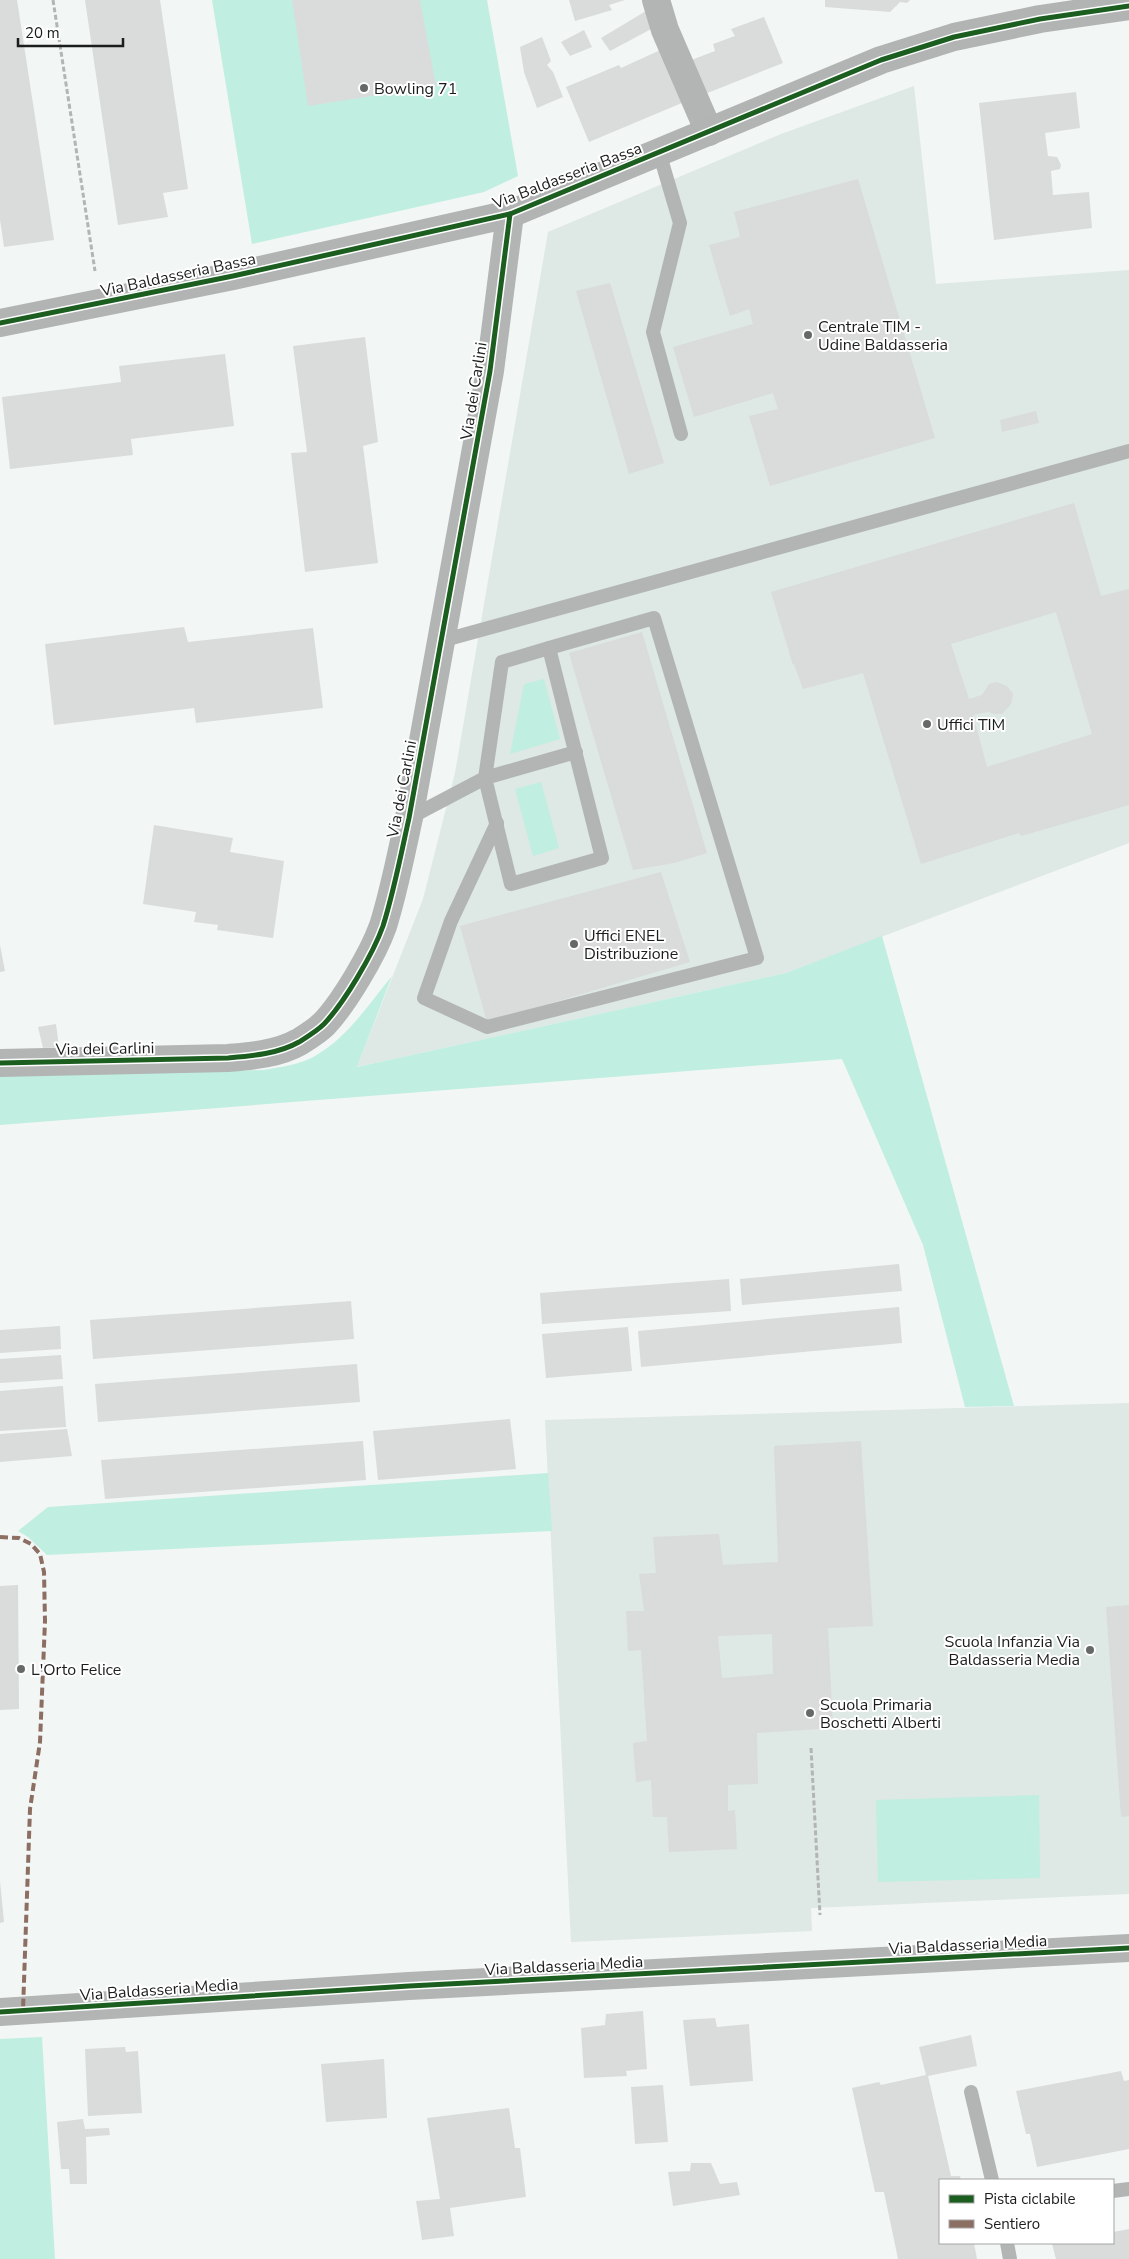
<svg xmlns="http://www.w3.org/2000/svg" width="1129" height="2259" font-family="'Nunito Sans',sans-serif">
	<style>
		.built { fill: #dee8e4 }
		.green { fill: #c0eee0 }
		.building { fill: #d9dcdb; fill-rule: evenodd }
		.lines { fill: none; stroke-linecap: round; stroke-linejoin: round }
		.path { stroke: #b3b5b4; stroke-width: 3; stroke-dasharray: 5 2.5; stroke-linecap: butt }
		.lane { stroke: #b2b5b4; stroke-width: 14 }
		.street { stroke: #b2b5b4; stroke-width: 28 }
		.secondary { stroke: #b1b4b3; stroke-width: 28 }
		.quiet { stroke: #8d6e63; stroke-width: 4; stroke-dasharray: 8 4; stroke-linecap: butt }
		.cycleway-casing { stroke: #fff; stroke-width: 8 }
		.cycleway { stroke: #1b5e20; stroke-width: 5 }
		.poi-dot { fill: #666968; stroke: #fff; stroke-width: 2 }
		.labels { text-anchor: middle; stroke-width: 4; stroke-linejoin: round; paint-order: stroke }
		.poi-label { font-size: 16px; fill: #1a1d1c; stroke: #fff; text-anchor: start }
		.street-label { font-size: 16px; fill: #1a1d1c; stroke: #fff }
	</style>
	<rect width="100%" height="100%" fill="#f2f6f5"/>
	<g class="built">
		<path d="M914,86L936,284L1129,270V843L786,973L357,1067L423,899L455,773L548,232L781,134Z"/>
		<path d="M1129,1403V1894L811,1908L812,1931L571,1942L545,1420Z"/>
	</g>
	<g class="green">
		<path d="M212,0H487L518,176L484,192L252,244Z"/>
		<path d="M544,679L560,739L510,754L524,684Z"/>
		<path d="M541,782L559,848L533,856L515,789Z"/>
		<path d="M882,936L1014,1406L965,1407L923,1245L842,1059L0,1125V1074L263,1070C280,1067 300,1065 315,1056C347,1038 369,1004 392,976L357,1067L786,973Z"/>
		<path d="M548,1473L552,1531L47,1555L28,1537L18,1531L48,1507Z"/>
		<path d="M1039,1795L1040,1878L878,1882L876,1800Z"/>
		<path d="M42,2037L55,2259H0V2039Z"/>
	</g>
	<g class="building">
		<path d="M0,0H17L54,240L4,247L0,220Z"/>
		<path d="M85,0H160L188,189L163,193L168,217L118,225Z"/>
		<path d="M292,0H420L436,86L308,106Z"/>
		<path d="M569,0H625L609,5L612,10L575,21Z"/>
		<path d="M825,0H910L907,3L900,2L890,12L825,7Z"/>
		<path d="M646,11L655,27L610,51L601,38Z"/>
		<path d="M764,17L783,63L700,96L686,62L715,51L713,44L735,36L731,29Z"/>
		<path d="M584,30L592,47L570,56L561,42Z"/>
		<path d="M542,37L551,61L547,65L553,72L563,97L537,108L524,72L520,47Z"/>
		<path d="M667,47L689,100L589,142L566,87L619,65L621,68Z"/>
		<path d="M1076,92L1080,128L1045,133L1048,156L1057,157L1061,165L1060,169L1051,171L1053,195L1089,192L1092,228L994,240L979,103Z"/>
		<path d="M858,179L935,438L770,486L749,416L778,409L773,393L694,417L673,347L753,324L749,309L730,316L709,245L740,237L734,212Z"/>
		<path d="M610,283L664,463L629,474L576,291Z"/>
		<path d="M365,337L378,442L363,446L378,563L305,572L291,453L307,452L293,346Z"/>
		<path d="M225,354L234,426L131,439L133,455L10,469L2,397L121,382L119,366Z"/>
		<path d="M1036,411L1039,423L1002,432L1000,420Z"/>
		<path d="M1074,503L1101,596L1129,589V805L1021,836L1019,833L921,864L863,673L803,689L794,664L793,665L771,592ZM1056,612L1092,734L987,767L973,715L988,712L995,714H1002L1011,704L1013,694L1007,686L997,682L989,684L982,695L969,699L951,644Z"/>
		<path d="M184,627L188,642L313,628L323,708L196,723L194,708L54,725L45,644Z"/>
		<path d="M642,632L707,853L674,863L633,870L569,653Z"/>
		<path d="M154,825L233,838L230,852L284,861L273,938L217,930L218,925L194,922L196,912L143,904Z"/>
		<path d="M661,872L690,962L487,1022L460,926Z"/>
		<path d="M0,945L5,971L0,972Z"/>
		<path d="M56,1024L59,1047L43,1048L38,1027Z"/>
		<path d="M899,1264L902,1291L742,1305L740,1279Z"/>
		<path d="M729,1279L731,1311L542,1324L540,1293Z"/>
		<path d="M351,1301L354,1339L93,1359L90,1320Z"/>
		<path d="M899,1307L902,1343L641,1367L638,1331Z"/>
		<path d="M60,1326L61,1349L0,1353V1330Z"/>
		<path d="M628,1327L632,1371L546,1378L542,1334Z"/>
		<path d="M61,1355L63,1379L0,1383V1359Z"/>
		<path d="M357,1364L360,1402L98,1422L95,1384Z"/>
		<path d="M63,1386L66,1427L0,1431V1391Z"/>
		<path d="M510,1419L516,1469L378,1480L373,1431Z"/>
		<path d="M67,1429L72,1456L0,1462V1434Z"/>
		<path d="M363,1441L366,1480L105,1499L101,1460Z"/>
		<path d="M861,1441L873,1626L828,1628L833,1728L757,1733L758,1784L728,1785V1811L735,1810L737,1849L669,1852L667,1817H653L651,1780L636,1782L633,1743L647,1741L641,1650L628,1651L626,1611H644L639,1574L656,1573L653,1537L719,1534L723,1565L778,1562L774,1446ZM772,1634L773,1674L722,1678L718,1636Z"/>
		<path d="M18,1585L19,1709L0,1710V1586Z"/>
		<path d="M1129,1605V1816L1121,1817L1106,1607Z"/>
		<path d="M0,1881L4,1922L0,1923Z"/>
		<path d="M643,2011L647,2069L626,2071L627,2076L584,2078L581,2028L605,2025L606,2014Z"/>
		<path d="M715,2018L717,2027L749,2024L753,2081L690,2086L683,2020Z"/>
		<path d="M971,2035L977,2066L928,2076L951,2176H960L961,2180H940V2243H974L977,2259H898L884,2192H875L852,2088L879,2082L881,2085L926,2075L919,2047Z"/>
		<path d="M125,2047L126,2052L138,2051L142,2113L88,2116L85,2049Z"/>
		<path d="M384,2059L387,2118L326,2122L321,2064Z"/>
		<path d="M1121,2071L1124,2081L1129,2080V2149L1037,2167L1030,2134H1026L1016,2091Z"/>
		<path d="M663,2085L668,2142L635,2144L631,2087Z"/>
		<path d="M509,2108L515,2148H520L526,2197L450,2208L454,2236L422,2240L416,2201L440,2199L427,2118Z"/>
		<path d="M83,2119L85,2129L109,2128L110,2135L86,2137L87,2184H70L69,2169H61L57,2122Z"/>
		<path d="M691,2163H711L720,2184L737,2182L740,2195L673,2206L668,2172L690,2171Z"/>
		<path d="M1129,2229V2259H1056L1052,2244L1113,2243V2232Z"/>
	</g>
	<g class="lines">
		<g class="path">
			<path d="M53,0L95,271"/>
			<path d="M811,1748L820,1915"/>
		</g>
		<g class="lane">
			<path d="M659,152L680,223L653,332L681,434"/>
			<path d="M441,641L1129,451"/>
			<path d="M409,818L485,778L511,884L602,858L549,648L502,662L485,778L576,752"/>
			<path d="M497,823L451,921L424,998L487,1027L757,958L654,618L549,648"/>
			<path d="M971,2092L992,2180"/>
			<path d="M1113,2191L1129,2189"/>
			<path d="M1007,2243L1010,2259"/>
		</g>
		<g class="street">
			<path d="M656,0L665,30L709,132"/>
			<path d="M0,1063L228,1058C251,1056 278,1054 299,1042C307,1037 317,1031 324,1024C344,1003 373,954 383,926C394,891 401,854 409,818L490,371L510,214"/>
			<path d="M0,2012L409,1986L1129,1948"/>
		</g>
		<path class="secondary" d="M0,323L233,276L510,214L881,60L954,37L1040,19L1129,6"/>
		<path class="quiet" d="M0,1537L19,1538L31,1544L40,1554L44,1572L45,1621L40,1742L30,1809L23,2010"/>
		<g class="cycleway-casing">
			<g id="cycleway">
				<path d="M0,323L233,276L510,214L881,60L954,37L1040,19L1129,6"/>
				<path d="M0,1063L228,1058C251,1056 278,1054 299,1042C307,1037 317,1031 324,1024C344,1003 373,954 383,926C394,891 401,854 409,818L490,371L510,214"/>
				<path d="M0,2012L409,1986L1129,1948"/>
			</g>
		</g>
		<use href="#cycleway" class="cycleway"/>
	</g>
	<g class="poi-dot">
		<circle cx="364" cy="88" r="5"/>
		<circle cx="808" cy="335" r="5"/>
		<circle cx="927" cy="724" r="5"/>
		<circle cx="574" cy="944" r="5"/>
		<circle cx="1090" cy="1650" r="5"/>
		<circle cx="21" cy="1669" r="5"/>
		<circle cx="810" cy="1713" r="5"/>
	</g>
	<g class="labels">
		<g class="poi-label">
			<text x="374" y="94">Bowling 71</text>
			<text x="818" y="332">Centrale TIM -<tspan x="818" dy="18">Udine Baldasseria</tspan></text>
			<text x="937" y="730">Uffici TIM</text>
			<text x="584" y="941">Uffici ENEL<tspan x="584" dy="18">Distribuzione</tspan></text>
			<text x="1080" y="1647" text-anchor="end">Scuola Infanzia Via<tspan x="1080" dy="18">Baldasseria Media</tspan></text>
			<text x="31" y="1675">L'Orto Felice</text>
			<text x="820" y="1710">Scuola Primaria<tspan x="820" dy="18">Boschetti Alberti</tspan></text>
		</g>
		<g class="street-label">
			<text transform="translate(567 175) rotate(-21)" y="6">Via Baldasseria Bassa</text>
			<text transform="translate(178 274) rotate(-12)" y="6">Via Baldasseria Bassa</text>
			<text transform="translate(473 391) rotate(-81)" y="6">Via dei Carlini</text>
			<text transform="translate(401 789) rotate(-79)" y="6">Via dei Carlini</text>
			<text transform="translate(105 1048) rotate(-1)" y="6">Via dei Carlini</text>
			<text transform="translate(968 1944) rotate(-3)" y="6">Via Baldasseria Media</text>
			<text transform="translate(564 1965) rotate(-3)" y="6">Via Baldasseria Media</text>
			<text transform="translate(159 1989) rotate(-4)" y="6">Via Baldasseria Media</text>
		</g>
	</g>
	<rect x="939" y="2179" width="175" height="65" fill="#ffffff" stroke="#a3a5a4"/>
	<rect x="949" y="2195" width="25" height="8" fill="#1b5e20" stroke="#a3a5a4"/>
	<text x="984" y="2204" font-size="15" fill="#1a1d1c">Pista ciclabile</text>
	<rect x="949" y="2220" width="25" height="8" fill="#8d6e63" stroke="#a3a5a4"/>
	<text x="984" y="2229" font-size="15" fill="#1a1d1c">Sentiero</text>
	<path d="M18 38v8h105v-8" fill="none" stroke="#1a1d1c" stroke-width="2.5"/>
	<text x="25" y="38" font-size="15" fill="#1a1d1c" stroke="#ffffff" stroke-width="4" paint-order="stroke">20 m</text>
</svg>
